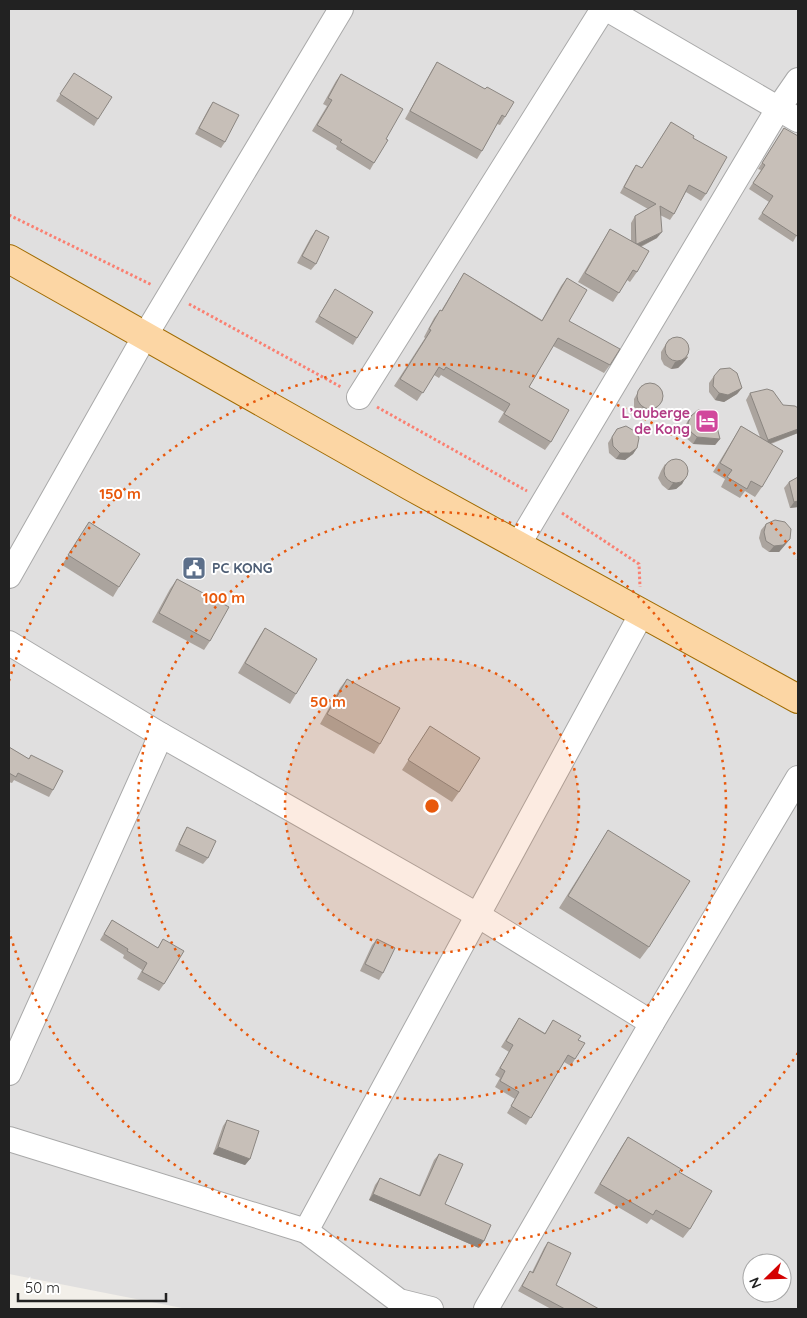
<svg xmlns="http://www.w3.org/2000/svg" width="807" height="1318" font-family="Quicksand,sans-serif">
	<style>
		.residential { fill: #e0dfdf; fill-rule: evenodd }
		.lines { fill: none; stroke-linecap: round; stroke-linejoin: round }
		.minor-casing { stroke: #a9a9a9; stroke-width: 26 }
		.major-casing { stroke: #a06b00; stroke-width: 30 }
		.path { stroke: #fa8072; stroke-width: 3; stroke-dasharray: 2.5 2.5; stroke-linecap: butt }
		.minor { stroke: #fff; stroke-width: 24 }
		.major { stroke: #fcd6a4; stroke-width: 28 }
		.wall { fill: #aba49e }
		.shaded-wall { fill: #8b8681 }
		.building { fill: #c7bfb8; stroke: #8b8681 }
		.ring { fill: none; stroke: #e8590c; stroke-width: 2.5; stroke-dasharray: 2.5 5 }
		.labels { text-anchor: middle; stroke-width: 4; stroke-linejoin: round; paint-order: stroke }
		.hotel-label { font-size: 14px; font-weight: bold; fill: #b23c85; stroke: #fff; text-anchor: end }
		.service-label { font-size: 14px; font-weight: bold; fill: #4e5e75; stroke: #fff; text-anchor: start }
		.centre { fill: #e8590c; stroke: #fff; stroke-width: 2.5 }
		.ring-label { font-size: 15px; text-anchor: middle; font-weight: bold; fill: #e8590c; stroke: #fff; stroke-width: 4; stroke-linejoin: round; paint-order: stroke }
	</style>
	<rect width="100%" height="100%" fill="#f2efe9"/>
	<path class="residential" d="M9,9H798V1309H187L9,1274ZM752,1263H782V1293H752Z"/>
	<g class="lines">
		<g class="minor-casing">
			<g id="minor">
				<path d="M607,9L798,120"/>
				<path d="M359,397L603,9"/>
				<path d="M518,545L778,109L798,80"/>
				<path d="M9,576L145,336L341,9"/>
				<path d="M9,643L161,735L479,916L652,1023"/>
				<path d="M9,1073L161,735"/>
				<path d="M9,1139L306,1231L399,1301L431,1309"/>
				<path d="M306,1231L642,613"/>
				<path d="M486,1309L652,1023L798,778"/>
			</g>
		</g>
		<g class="major-casing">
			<path id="major" d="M9,259L412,487L798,699"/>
		</g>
		<g class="path">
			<path d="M9,215L152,285"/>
			<path d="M189,304L341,387"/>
			<path d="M377,407L527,491"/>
			<path d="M562,513L639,564L640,587"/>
		</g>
		<use href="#minor" class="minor"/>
		<use href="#major" class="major"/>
	</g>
	<g class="wall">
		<path d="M437,62L505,117L500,125L497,124L482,151L477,159L405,119L432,70Z"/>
		<path d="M341,74L386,139L374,163L370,170L336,149L337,146L312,131L327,106L323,104L336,81Z"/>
		<path d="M70,79L98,119L94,126L56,101Z"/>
		<path d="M213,102L225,142L221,148L195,134L209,108Z"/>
		<path d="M671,122L693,138L706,194L701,201L686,192L674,214L670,220L660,215L657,238L641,247L637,272L630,282L627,280L613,302L578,282L604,239L610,229L631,241V223L635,216L648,209L620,193L632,171L636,165L642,168Z"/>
		<path d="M784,128L798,233L793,242L758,219L769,202L749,189L761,170L758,169Z"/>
		<path d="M316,230V264L311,270L297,263L311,237Z"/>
		<path d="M464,273L542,320L561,286L567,278L569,321L610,365L604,373L553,346L529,387L551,442L545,450L498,422L504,412L441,375L439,378L434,375L417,401L394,386L425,338L424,337L434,318L440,310L441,311Z"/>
		<path d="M335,289L357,338L353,345L315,322Z"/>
		<path d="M669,339L688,357L683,363L678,368L671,369L664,365L661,359V352Z"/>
		<path d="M714,376L742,388L737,394L724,402L715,400L709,392V383Z"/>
		<path d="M642,385L654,412L647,415L639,413L634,407V399Z"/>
		<path d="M750,393L798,433L771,444L762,487L755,497L745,491L740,498L721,487L725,479L713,472L735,436L741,426L760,437L746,400Z"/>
		<path d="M691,416L720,439L715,445L693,444L686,438L684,430L687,422Z"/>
		<path d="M617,429L637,448L633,454L625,460L616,459L609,453L608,443Z"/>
		<path d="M665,464L686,477L682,484L676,489L668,490L662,485L658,478L661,471Z"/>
		<path d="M798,477V507L790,508L784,488L789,482Z"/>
		<path d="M89,522L119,587L113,597L62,565Z"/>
		<path d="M766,524L790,539L785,545L779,552H769L762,547L759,538L761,530Z"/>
		<path d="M177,579L210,641L204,650L152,622L170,589Z"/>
		<path d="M265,628L296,694L290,704L238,673L259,637Z"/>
		<path d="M347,679L380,744L374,754L320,724L340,688Z"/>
		<path d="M430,726L459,792L452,802L402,770Z"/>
		<path d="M9,747L29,759L31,755L53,790L49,797L14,780L12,783L9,782Z"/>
		<path d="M187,827L208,858L203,864L175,851L183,834Z"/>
		<path d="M608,830L649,947L640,959L559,908L600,843Z"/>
		<path d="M112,920L158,948L163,939L164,984L159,991L137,979L142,970L123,958L124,955L100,940Z"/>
		<path d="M377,939L383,973L379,980L360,971L372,945Z"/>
		<path d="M519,1018L545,1033L553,1020L578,1040L575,1059L571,1066L564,1062L526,1125L507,1113L515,1099L495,1087L500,1078L495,1075L509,1052L501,1047Z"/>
		<path d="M227,1120L250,1159L245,1165L213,1154L223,1126Z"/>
		<path d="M628,1137L679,1172L690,1229L683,1238L651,1219L647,1224L594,1193L622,1146Z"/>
		<path d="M439,1154L445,1204L479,1248L369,1200L375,1185L380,1178L419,1195L434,1160Z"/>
		<path d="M548,1242L556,1285L599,1309H551L518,1291L530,1271L532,1272L544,1248Z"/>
	</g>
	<g class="shaded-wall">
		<path d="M662,232L657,238L631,251L636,245Z"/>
		<path d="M688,357L683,363L678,368L671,369L675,362Z"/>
		<path d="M742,388L737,394L724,402L715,400L719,393Z"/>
		<path d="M658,406L654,412L647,415L639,413L643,407Z"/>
		<path d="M798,429V433L763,446L768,440Z"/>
		<path d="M697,437L720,439L715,445L693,444Z"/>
		<path d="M637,448L633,454L625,460L616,459L620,453Z"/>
		<path d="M686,477L682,484L676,489L668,490L673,483Z"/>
		<path d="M798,501V507L790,508L794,502Z"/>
		<path d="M790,539L785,545L779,552H769L774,546Z"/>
		<path d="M218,1147L250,1159L245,1165L213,1154Z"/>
		<path d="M373,1194L484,1241L479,1248L369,1200Z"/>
	</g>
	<g class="building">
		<path d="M437,62L485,89L487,87L514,102L505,117L502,115L482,151L410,111Z"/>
		<path d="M74,73L112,97L98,119L60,94Z"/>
		<path d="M341,74L403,109L386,139L388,140L374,163L340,142L342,140L317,125L332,100L328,98Z"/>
		<path d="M213,102L239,115L225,142L199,128Z"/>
		<path d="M671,122L694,136L693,138L727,157L706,194L689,185L674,214L660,206L662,232L637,244H636L635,216L656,204L624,187L636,165L642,168Z"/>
		<path d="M784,128L798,136V233L797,236L762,213L773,196L753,183L765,165L762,163Z"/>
		<path d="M610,229L649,251L637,272L633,270L619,293L585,273Z"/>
		<path d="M316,230L329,237L316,264L302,256Z"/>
		<path d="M464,273L542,321L567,278L587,290L569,321L620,349L610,365L558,338L529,387L569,410L551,442L504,414L510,404L446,367L444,370L439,367L423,393L400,379L431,330L429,329L440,310L442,311Z"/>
		<path d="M335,289L373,312L357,338L319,316Z"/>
		<circle cx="677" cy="349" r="12"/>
		<path d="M730,368L737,373L742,388L728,395L719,393L713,386L714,376L720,369Z"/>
		<circle cx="650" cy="396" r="13"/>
		<path d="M767,389L773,391L783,405L795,406L798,408V429L768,440L750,393Z"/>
		<path d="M698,410L713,411L720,439L697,437L691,432L688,423L691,416Z"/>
		<path d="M626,426L636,432L639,438L637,448L630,453H620L613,446L612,437L617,429Z"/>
		<path d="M741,426L783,451L762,487L751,481L747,489L727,477L732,470L720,463Z"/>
		<circle cx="676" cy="471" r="12"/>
		<path d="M798,477V501L794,502L789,482Z"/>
		<path d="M775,520L785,522L791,529L790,539L783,545L774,546L766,541L764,532L766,524Z"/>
		<path d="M89,522L140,554L119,587L68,555Z"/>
		<path d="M177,579L229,607L210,641L159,613Z"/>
		<path d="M265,628L317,659L296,694L245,663Z"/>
		<path d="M347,679L400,708L380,744L327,714Z"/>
		<path d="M430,726L480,758L459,792L408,760Z"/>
		<path d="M9,747L29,759L31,755L63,771L53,790L18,773L16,777L9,773Z"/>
		<path d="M187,827L216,841L208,858L179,844Z"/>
		<path d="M608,830L690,881L649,947L568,896Z"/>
		<path d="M112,920L158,948L163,939L184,951L164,984L142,972L147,963L127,951L128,949L104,934Z"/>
		<path d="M377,939L395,948L383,973L365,964Z"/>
		<path d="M519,1018L545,1034L553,1020L581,1036L578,1040L585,1043L575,1059L568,1055L531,1118L511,1106L519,1092L500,1081L505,1071L500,1068L513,1045L506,1041Z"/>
		<path d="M227,1120L259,1131L250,1159L218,1147Z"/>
		<path d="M628,1137L681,1169L679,1172L712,1191L690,1229L656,1210L653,1215L600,1184Z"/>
		<path d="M439,1154L463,1164L445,1204L491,1225L484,1241L373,1194L380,1178L420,1196Z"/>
		<path d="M548,1242L571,1253L556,1285L599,1309H565L522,1286L530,1271L533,1273Z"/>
	</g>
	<circle cx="432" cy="806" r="147" fill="#e8590c" fill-opacity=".12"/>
	<g class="ring">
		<circle cx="432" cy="806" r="147"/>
		<circle cx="432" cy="806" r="294"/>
		<path d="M798 1053A441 441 0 0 1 9 931M9 681A441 441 0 0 1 798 559"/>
	</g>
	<defs>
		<g id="hotel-square" transform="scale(1.25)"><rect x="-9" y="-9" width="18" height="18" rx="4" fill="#d1479c" stroke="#fff"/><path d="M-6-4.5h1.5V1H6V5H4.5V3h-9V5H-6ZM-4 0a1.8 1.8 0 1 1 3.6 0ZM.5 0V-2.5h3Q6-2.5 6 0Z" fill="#fff"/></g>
		<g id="civic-square" transform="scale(1.25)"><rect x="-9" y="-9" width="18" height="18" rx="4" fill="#5c6f8a" stroke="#fff"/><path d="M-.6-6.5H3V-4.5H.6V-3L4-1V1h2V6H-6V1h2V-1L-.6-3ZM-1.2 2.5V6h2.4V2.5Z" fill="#fff"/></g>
	</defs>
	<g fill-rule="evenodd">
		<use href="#hotel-square" x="707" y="421"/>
		<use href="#civic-square" x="194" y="568"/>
	</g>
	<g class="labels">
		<g class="hotel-label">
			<text x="690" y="418">L’auberge<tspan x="690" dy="16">de Kong</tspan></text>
		</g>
		<g class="service-label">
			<text x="212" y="573">PC KONG</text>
		</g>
	</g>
	<circle cx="432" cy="806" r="8" class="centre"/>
	<g class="ring-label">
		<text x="120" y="499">150 m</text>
		<text x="224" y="603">100 m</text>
		<text x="328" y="707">50 m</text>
	</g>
	<rect width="807" height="1318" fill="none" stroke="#222222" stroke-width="20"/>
	<g transform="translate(767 1278) rotate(247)"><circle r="24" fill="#ffffff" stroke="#a7a7a7"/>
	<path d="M0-4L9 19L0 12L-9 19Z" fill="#d40000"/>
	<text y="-8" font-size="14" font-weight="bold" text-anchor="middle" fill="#222222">N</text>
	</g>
	<path d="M18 1293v8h148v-8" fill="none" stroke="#222222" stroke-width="2.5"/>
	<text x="25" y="1293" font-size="15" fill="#222222" stroke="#ffffff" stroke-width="4" paint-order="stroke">50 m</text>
</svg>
